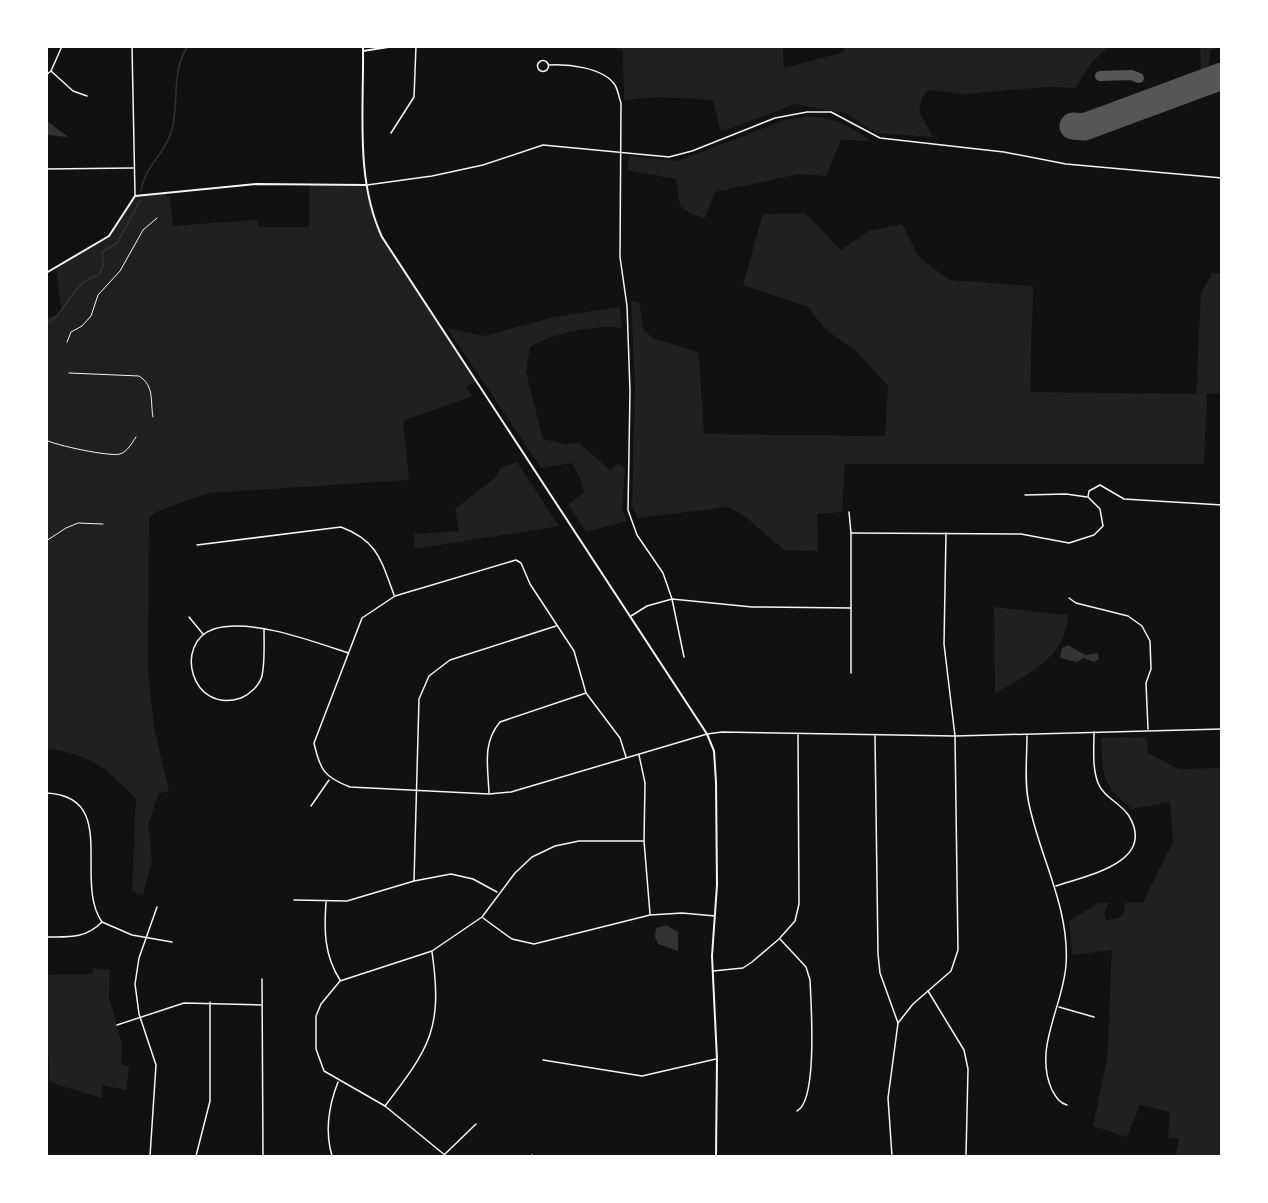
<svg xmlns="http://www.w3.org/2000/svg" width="1268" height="1203" font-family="'Fira Sans Condensed',sans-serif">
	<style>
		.green { fill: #202020 }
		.water { fill: #333 }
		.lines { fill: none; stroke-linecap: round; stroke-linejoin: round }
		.stream { stroke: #333; stroke-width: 1.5 }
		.taxiway { stroke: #565656; stroke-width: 10 }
		.runway { stroke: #565656; stroke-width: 27 }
		.path { stroke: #f5f5f5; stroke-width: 1 }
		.minor { stroke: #f5f5f5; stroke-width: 1.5 }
		.tertiary { stroke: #f5f5f5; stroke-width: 2 }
		.secondary { stroke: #f5f5f5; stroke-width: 2 }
	</style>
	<rect width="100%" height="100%" fill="#111"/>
	<g class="green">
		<path d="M613,47H783L784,68L844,52L843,47H1108L1091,63L1075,88L1047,87L963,94L928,90L922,98L919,112L933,137L876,133L847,114L795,104L721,132L713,100L659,97L624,100L623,51Z"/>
		<path d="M1200,47H1222L1211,50L1208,66L1201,70Z"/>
		<path d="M809,116C835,118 850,126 871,141L841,140L826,176L799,174L715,192L705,218L692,214L680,206L676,179L627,170L629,156L678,161L785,120Z"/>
		<path d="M309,185H366L375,222L390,251L476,382L466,386L472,396L403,421L409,480L208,493L156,512L149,518L148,672L154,727L169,791L159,793L148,824L152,859L143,895L132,891L136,799C102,765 95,757 47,748L46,318L62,314L56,268L109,236L135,196L166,193L167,197L170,196L173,226L253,220L257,221L258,227H309Z"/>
		<path d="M805,213L841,250L869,231L902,224L919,257L949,280L1033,286L1030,392L1196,394L1201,293L1212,273H1221V393L1207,394L1204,464H845L842,512L817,514L818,551L784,550L746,517L728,507L638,518L632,506L635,385L631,301L639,302L644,331L655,339L699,352L704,434L885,436L888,386L856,351L825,329L808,307L743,285L763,214Z"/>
		<path d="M620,307L621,328C596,324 551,334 530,347L526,372L543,439L564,444L579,443L610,470L618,463L625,468L622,510L627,521L586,532L568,504L584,493L580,478L572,463L541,468L447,328L484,336L554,317Z"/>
		<path d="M517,462L559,526L415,549L414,534L459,531L455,509L496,477L500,468Z"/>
		<path d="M994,607L1068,615C1066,658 1027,675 995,693Z"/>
		<path d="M1147,737L1148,753L1179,769L1221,768V1156H1175L1179,1139L1168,1138L1170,1112L1140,1105L1127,1137L1093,1126L1107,1060L1112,950L1072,955L1069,921L1099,903H1109L1104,913L1106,920L1118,918L1124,912L1125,903L1143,902L1173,842L1170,802L1132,809C1101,784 1103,776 1101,738Z"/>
		<path d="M93,968L110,970L109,997L122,1045L121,1064L129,1067L126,1090L103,1085L101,1098L49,1082V1058H47V975L92,974Z"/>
	</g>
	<g class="water">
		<path d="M46,120L68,137L47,135Z"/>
		<path d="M1068,645L1085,655L1098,653L1099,659L1094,662L1084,658L1077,662L1060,658L1062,648Z"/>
		<path d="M666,925L678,932V951L658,944L655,937L656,928Z"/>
	</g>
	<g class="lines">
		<g class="stream">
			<path d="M141,191C144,167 164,155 171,133C180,106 170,71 188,46"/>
			<path d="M46,324C69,312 70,282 99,275L103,265L102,252L117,243L140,201"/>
		</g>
		<path class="taxiway" d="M1100,76L1131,75L1139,78"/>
		<path class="runway" d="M1073,126L1084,127L1222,76"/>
		<g class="path">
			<path d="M67,342L71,332L82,326L91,316L98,295L120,271L143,230L157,218"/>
			<path d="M69,373L139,376C155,386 150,402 153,417"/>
			<path d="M46,440C54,445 110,457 120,454C127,452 132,443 136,437"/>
			<path d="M46,541L66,528L78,523L103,524"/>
		</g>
		<g class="minor">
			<path d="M132,46L135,195"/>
			<circle cx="543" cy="66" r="5.5"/>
			<path d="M549,65C567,64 603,67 615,85C618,90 619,98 621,103L620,257L627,306L630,391L628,510L637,535L663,573L672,599L684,657"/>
			<path d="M51,71L73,91L87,96"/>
			<path d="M46,75L51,71L62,46"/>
			<path d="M391,133L414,97L416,46"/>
			<path d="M46,169L133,168"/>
			<path d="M367,185L432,176L483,165L543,145L669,157L692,151L775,118L807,112H831L880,138L1004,152L1066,164L1222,178"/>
			<path d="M1025,495L1066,494L1087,497"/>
			<path d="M849,512L851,533V673"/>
			<path d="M851,533L1021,534L1069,543L1094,535L1103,526L1100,509L1088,497L1089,491L1100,485L1124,499L1222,505"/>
			<path d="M197,545L341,527C378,541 381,560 394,595"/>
			<path d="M1069,598L1076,603L1128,616L1142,626L1150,641L1151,669L1146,683L1148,729"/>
			<path d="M631,616L647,606L672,599L752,607L851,608"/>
			<path d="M189,617L203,634"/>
			<path d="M264,630C264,644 265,662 262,676C259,686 250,694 241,698C191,715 173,642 214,629C251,618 312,641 348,653"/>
			<path d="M875,736L878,954L880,973L898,1023L888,1098L892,1156"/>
			<path d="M1027,736C1027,758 1024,783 1029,804C1040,858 1070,908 1066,965C1063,1007 1033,1048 1052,1090C1056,1097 1059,1103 1067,1105"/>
			<path d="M639,755L645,783L644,841L650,914"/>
			<path d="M626,757L620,738L586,693L574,651L530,584L521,563L516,560L395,596L362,618L314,743C320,770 324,777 350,787L489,794L511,792L707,734L722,732L955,736L1222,729"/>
			<path d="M46,793C120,796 73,881 102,922C85,939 69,937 46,937"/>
			<path d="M489,793C488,767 482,743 500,722L586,693"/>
			<path d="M311,806L329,780"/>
			<path d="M414,881L419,699L429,676L450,660L556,626"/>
			<path d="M1056,886C1085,876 1157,863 1129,816C1121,803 1104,798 1098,783C1092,767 1094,748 1094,732"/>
			<path d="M294,900L347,901L414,881L451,874L473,879L497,892"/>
			<path d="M326,902C324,930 324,955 340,980"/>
			<path d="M483,918L512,939L534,944L650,915L682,913L715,916"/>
			<path d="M102,922L132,935L172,942"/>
			<path d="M780,939L806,967L810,980C811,1003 818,1101 797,1111"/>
			<path d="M713,971L743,968L752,962L779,939L795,921L799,904L798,735"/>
			<path d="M262,979L263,1156"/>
			<path d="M928,991L964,1050L968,1069L966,1156"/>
			<path d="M1059,1007L1094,1017"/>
			<path d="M898,1023L913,1004L951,971L958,950L955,736L944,644L946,533"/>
			<path d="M117,1025L184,1003L261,1005"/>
			<path d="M543,1060L642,1076L716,1059"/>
			<path d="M385,1106C430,1047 443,1029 432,952"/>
			<path d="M445,1154L476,1124"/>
			<path d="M150,1156L156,1065L139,1014L135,984L139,958L157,907"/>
			<path d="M196,1156L210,1101V1002"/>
			<path d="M332,1156C325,1132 329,1105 338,1082"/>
			<path d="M446,1156L385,1106L324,1071L316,1049V1016L321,1004L340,981L432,951L482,917L515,873L532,857L555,846L579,841H644"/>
			<path d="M532,1156V1155"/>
		</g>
		<g class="tertiary">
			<path d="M363,51L395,46"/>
			<path d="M46,273L109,236L135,196L256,184L366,185"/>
		</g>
		<path class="secondary" d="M363,46C364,110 355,179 382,237L707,734L714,751L716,782L717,885L712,956L717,1059L716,1156"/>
	</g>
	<rect width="1268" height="1203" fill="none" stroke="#ffffff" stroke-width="96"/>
</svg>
